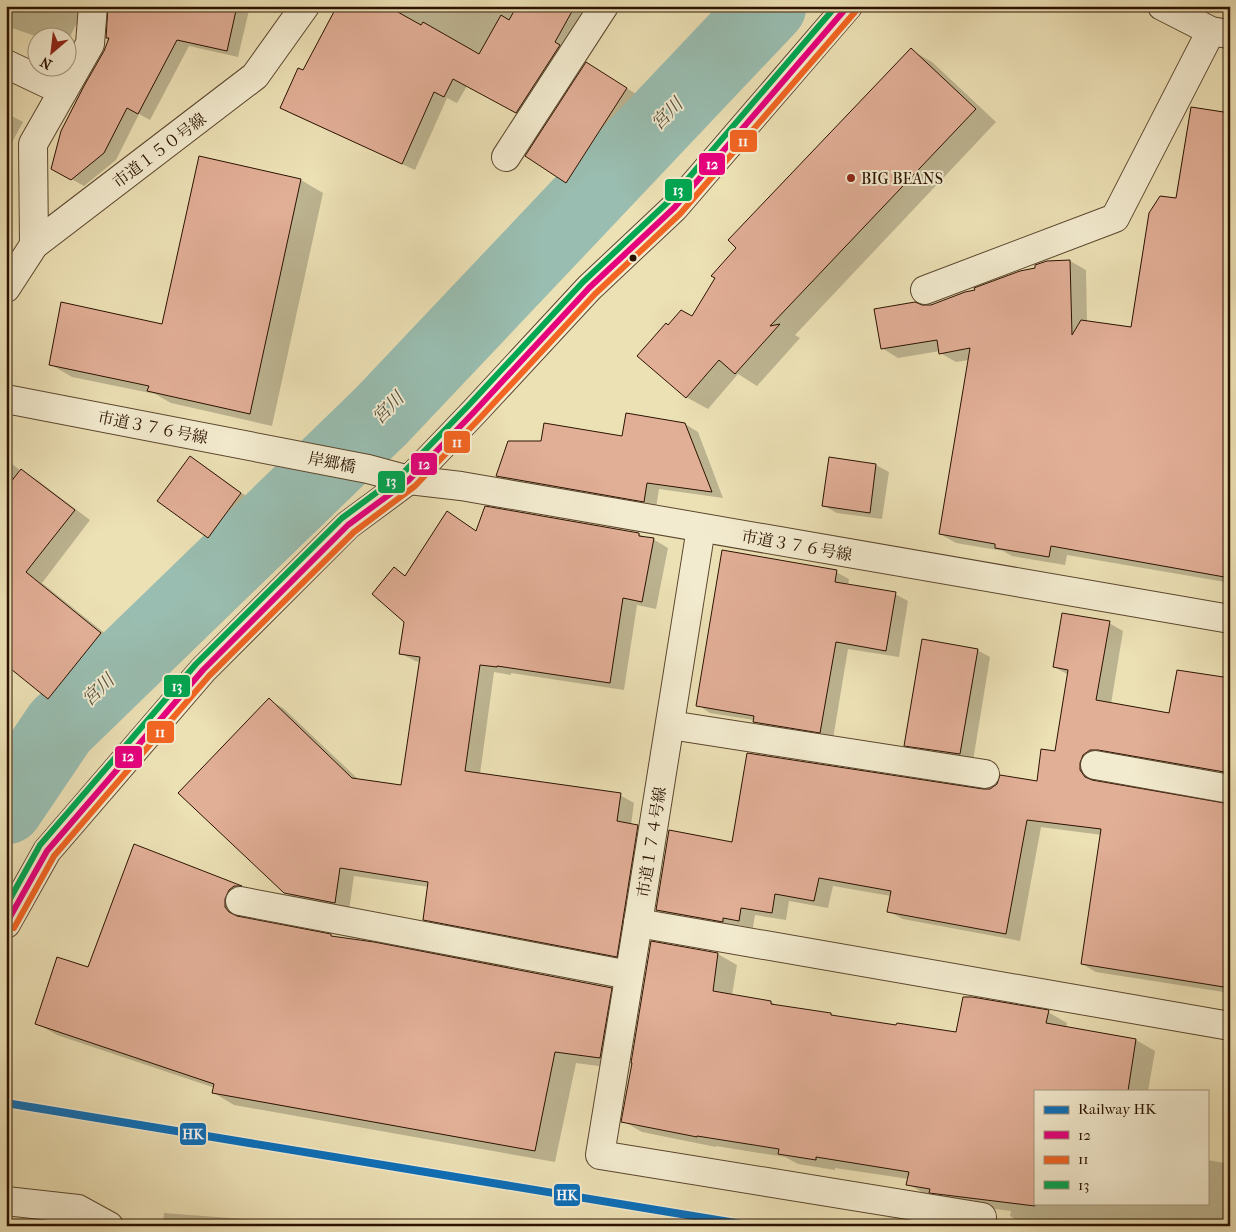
<svg xmlns="http://www.w3.org/2000/svg" width="1236" height="1232" font-family="'IM FELL French Canon','Noto Serif JP',serif">
	<style>
		.shadow { fill: #0003 }
		.lines { fill: none; stroke-linecap: round; stroke-linejoin: round }
		.river { stroke: #99bdb0; stroke-width: 75 }
		.building { fill: #e1ae96; stroke: #2b1200 }
		.minor-casing { stroke: #5b462d; stroke-width: 30 }
		.minor { stroke: #f3ebcf; stroke-width: 28 }
		.bus-1-casing { stroke: #f3ebcf; stroke-width: 10 }
		.bus-2-casing { stroke: #f3ebcf; stroke-width: 10 }
		.bus-3-casing { stroke: #f3ebcf; stroke-width: 10 }
		.bus-1 { stroke: #e5007d; stroke-width: 6 }
		.bus-2 { stroke: #f26522; stroke-width: 6 }
		.bus-3 { stroke: #00a651; stroke-width: 6 }
		.rail-1-casing { stroke: #f3ebcf; stroke-width: 11 }
		.rail-1 { stroke: #0d6fb8; stroke-width: 8 }
		.poi-dot { fill: #8f2418; stroke: #f3ebcf; stroke-width: 2 }
		.bus-dot { fill: #2b1200; stroke: #f3ebcf; stroke-width: 2 }
		.labels { text-anchor: middle; stroke-width: 4; stroke-linejoin: round; paint-order: stroke }
		.street-label { font-size: 16px; fill: #2b1200; stroke: #f3ebcf }
		.poi-label { font-size: 16px; fill: #2b1200; stroke: #f3ebcf; text-anchor: start }
		.water-label { font-size: 18px; font-style: italic; fill: #524e3e; stroke: #f3ebcf }
		.line-badge { stroke: #f3ebcf; stroke-width: 2 }
		.badge-label { font-size: 14px; text-anchor: middle; font-weight: bold; fill: #fff }
	</style>
	<rect width="100%" height="100%" fill="#ece0b5"/>
	<filter id="stains"><feTurbulence type="fractalNoise" baseFrequency=".004" numOctaves="4"/><feColorMatrix values="0 0 0 0 .2 0 0 0 0 .09 0 0 0 0 .02 0 0 0 .5 -.17"/></filter>
	<radialGradient id="worn" r=".72"><stop offset=".6" stop-color="#630" stop-opacity="0"/><stop offset="1" stop-color="#630" stop-opacity=".3"/></radialGradient>
	<g class="shadow">
		<path d="M6,6H86L68,40V38H41L6,26Z"/>
		<path d="M123,6H250L238,57L189,46L150,120L139,114L116,160L84,186L64,175L107,45L110,10Z"/>
		<path d="M339,6H591L529,120L467,86L457,103L447,98L415,170L294,115L282,108L304,72Z"/>
		<path d="M911,50L932,62L996,122L795,335L800,338L757,386L738,374L708,409L686,397L669,326L693,318Z"/>
		<path d="M600,71L639,96L580,189L527,156Z"/>
		<path d="M6,113L23,122L6,153Z"/>
		<path d="M1230,114V589L1224,586L1225,582L1067,555L1065,565L1012,556L1003,551L956,543L940,534L969,360L956,362L940,353V351L898,358L882,348L922,307L931,306L1070,261L1086,270L1087,322L1132,328L1177,200Z"/>
		<path d="M301,180L323,193L272,426L171,403L155,394L72,377L50,364L163,325Z"/>
		<path d="M685,424L698,432L723,498L659,489L656,508L509,483L497,476L623,438Z"/>
		<path d="M191,457L203,465L253,501L221,544L209,537Z"/>
		<path d="M6,459L21,471L37,480L90,520L42,583L117,643L65,707L49,697L6,663Z"/>
		<path d="M876,465L889,472L882,519L837,513L824,506Z"/>
		<path d="M461,521L477,532L639,534L646,538L653,539L668,548L656,609L637,605L624,690L511,673V675L494,672L480,774L620,795L634,803L631,825L637,826L652,834L631,964L438,927L424,919L429,887L354,876L349,910L299,901L285,892L269,700L283,708L359,780L402,787L420,662L415,661L400,653L405,621L395,569L406,576Z"/>
		<path d="M836,572L849,579L848,585L895,594L908,601L899,657L848,649L833,739L767,729L754,721V720L710,713L698,705Z"/>
		<path d="M1109,623L1123,631L1111,704L1170,714L1230,680V778L1093,771L1094,779L1096,782L1230,805V993L1096,972L1082,964L1102,835L1041,827L1020,941L903,919L888,911L891,896L833,886L828,908L789,901L786,920L755,915L753,928L737,925V929L671,918L657,910L733,843L983,791L1038,783L1056,753L1069,675L1054,667Z"/>
		<path d="M977,650L990,657L973,761L918,752L905,745Z"/>
		<path d="M134,846L241,887L260,897L245,911L246,919L330,935L335,938L611,989L632,1001L621,1069L576,1063L555,1162L234,1105L214,1093L215,1088L57,1035L36,1023L89,969Z"/>
		<path d="M718,954L737,965L732,995L771,1002L778,1006L830,1014L836,1017L957,1033L1048,1012L1067,1023L1066,1028L1136,1040L1155,1051L1148,1091H1035V1203H1207V1160L1230,1164V1226H1026L1010,1216L1011,1211L950,1203L927,1195L908,1184L909,1179L835,1168V1170L798,1164L785,1157L716,1146V1147L642,1132L623,1121Z"/>
		<path d="M164,1213L256,1220L295,1226H163Z"/>
	</g>
	<g class="lines">
		<path class="river" d="M6,807L60,727L381,416L769,6"/>
	</g>
	<g class="building">
		<path d="M108,6H237L227,51L177,40L138,114L127,108L104,153L71,180L51,169L61,131L84,86L104,51L109,38H106Z"/>
		<path d="M337,6H387L421,25L423,22L479,54L501,15L509,20L517,6H575L555,42L560,45L516,113L453,79L444,97L434,92L402,164L280,108L298,68L303,70Z"/>
		<path d="M911,48L976,109L770,326L780,324L735,374L719,360L686,398L637,356L666,323L668,325L681,310L692,316L715,278L711,276L736,248L728,240Z"/>
		<path d="M586,62L627,88L566,183L525,156Z"/>
		<path d="M1191,107L1230,113V578L1051,546L1049,557L995,548V544L939,534L970,348L939,354L937,340L881,349L874,309L915,302L922,305H931L965,292L975,290L974,288L1020,271L1035,268V265L1047,261L1070,260L1072,335L1081,320L1131,327L1149,213L1160,196L1176,198Z"/>
		<path d="M199,156L301,179L250,414L147,391L149,386L49,365L61,302L162,324Z"/>
		<path d="M626,413L685,423L712,492L647,483L644,502L496,476L508,441H541L544,423L622,436Z"/>
		<path d="M190,456L241,493L208,538L157,501Z"/>
		<path d="M829,457L876,464L870,513L822,506Z"/>
		<path d="M21,469L75,510L26,572L101,633L48,699L6,665V488Z"/>
		<path d="M485,506L639,533V536L654,538L642,602L623,598L610,683L497,666V667L480,665L465,771L621,793L617,821L638,825L617,957L423,920L428,882L340,868L335,903L284,893L178,793L269,698L352,778L401,785L420,657L399,654L404,622L372,594L394,567L405,576L447,511L476,531Z"/>
		<path d="M722,550L837,570L835,582L896,592L886,651L836,642L820,733L753,722L754,716L696,706Z"/>
		<path d="M1062,613L1110,621L1096,700L1169,713L1177,670L1230,678V773L1098,750H1090L1083,755L1080,763V770L1085,777L1092,780L1230,804V988L1081,964L1101,829L1027,820L1006,934L887,912L891,891L819,878L814,901L775,894L772,913L741,908L739,921L723,918V922L656,910L669,830L732,842L747,753L983,789H990L997,784L1000,775L1037,781L1041,749L1055,751L1068,670L1053,667Z"/>
		<path d="M922,639L978,649L960,754L904,746Z"/>
		<path d="M134,844L242,886H234L229,890L225,899V907L229,912L237,916L331,934V936L374,942L612,988L600,1058L555,1052L535,1151L212,1093L214,1084L35,1024L57,957L88,967Z"/>
		<path d="M651,941L718,953L713,991L771,1001V1004L831,1013V1015L896,1025L897,1023L956,1032L963,997H972L1049,1010L1046,1023L1136,1039L1128,1091H1035V1206L929,1193L930,1189L906,1185L909,1172L816,1157V1160L778,1154L779,1149L697,1136V1137L621,1122L632,1063H631Z"/>
	</g>
	<g class="lines">
		<g class="minor-casing">
			<g id="minor">
				<path d="M1162,6L1211,31L1228,34"/>
				<path d="M6,64L63,91"/>
				<path d="M506,157L604,6"/>
				<path d="M34,245L33,144L90,44L93,6"/>
				<path d="M6,288L34,245L255,76L305,6"/>
				<path d="M925,290L1115,218L1211,31"/>
				<path d="M6,399L368,469L409,480L461,486L1230,619"/>
				<path d="M701,528L638,923L600,1155L982,1217"/>
				<path d="M670,725L985,774"/>
				<path d="M1095,765L1230,789"/>
				<path d="M240,901L629,975"/>
				<path d="M638,923L1230,1026"/>
				<path d="M6,924L47,851L203,670L348,525L409,480L474,412L589,288L674,208L848,6"/>
				<path d="M6,1201L78,1209L109,1226"/>
			</g>
		</g>
		<use href="#minor" class="minor"/>
		<g class="bus-1-casing">
			<path id="bus-1" d="M6,924L47,851L203,670L348,525L409,480L474,412L589,288L674,208L848,6"/>
		</g>
		<g class="bus-2-casing">
			<path id="bus-2" d="M14,928L54,856L209,676L354,532L415,486L480,418L595,294L680,214L855,12"/>
		</g>
		<g class="bus-3-casing">
			<path id="bus-3" d="M6,906L40,845L196,664L342,518L403,473L468,406L583,282L668,202L836,6"/>
		</g>
		<use href="#bus-1" class="bus-1"/>
		<use href="#bus-2" class="bus-2"/>
		<use href="#bus-3" class="bus-3"/>
		<g class="rail-1-casing">
			<path id="rail-1" d="M6,1103L754,1226"/>
		</g>
		<use href="#rail-1" class="rail-1"/>
	</g>
	<circle class="poi-dot" cx="851" cy="178" r="5"/>
	<circle class="bus-dot" cx="633" cy="258" r="4.5"/>
	<g class="labels">
		<g class="street-label">
			<text transform="translate(159 150) rotate(-37)" y="6">市道１５０号線</text>
			<text transform="translate(153 427) rotate(11)" y="6">市道３７６号線</text>
			<text transform="translate(332 462) rotate(11)" y="6">岸郷橋</text>
			<text transform="translate(797 545) rotate(10)" y="6">市道３７６号線</text>
			<text transform="translate(651 842) rotate(-81)" y="6">市道１７４号線</text>
		</g>
		<g class="poi-label">
			<text x="861" y="184">BIG BEANS</text>
		</g>
		<g class="water-label">
			<text transform="translate(667 114) rotate(-46)" y="6">宮川</text>
			<text transform="translate(388 408) rotate(-46)" y="6">宮川</text>
			<text transform="translate(98 690) rotate(-44)" y="6">宮川</text>
		</g>
	</g>
	<g class="line-badge">
		<rect x="729" y="129" width="29" height="24" rx="5" fill="#f26522"/>
		<rect x="698" y="152" width="28" height="24" rx="5" fill="#e5007d"/>
		<rect x="664" y="178" width="29" height="24" rx="5" fill="#00a651"/>
		<rect x="443" y="430" width="28" height="24" rx="5" fill="#f26522"/>
		<rect x="410" y="452" width="28" height="24" rx="5" fill="#e5007d"/>
		<rect x="377" y="470" width="29" height="24" rx="5" fill="#00a651"/>
		<rect x="163" y="674" width="28" height="24" rx="5" fill="#00a651"/>
		<rect x="146" y="720" width="29" height="24" rx="5" fill="#f26522"/>
		<rect x="114" y="745" width="29" height="24" rx="5" fill="#e5007d"/>
		<rect x="179" y="1122" width="28" height="24" rx="5" fill="#0d6fb8"/>
		<rect x="553" y="1183" width="28" height="24" rx="5" fill="#0d6fb8"/>
	</g>
	<g class="badge-label">
		<text x="743" y="146">11</text>
		<text x="712" y="169">12</text>
		<text x="678" y="195">13</text>
		<text x="457" y="447">11</text>
		<text x="424" y="469">12</text>
		<text x="391" y="486">13</text>
		<text x="177" y="691">13</text>
		<text x="160" y="737">11</text>
		<text x="128" y="761">12</text>
		<text x="193" y="1139">HK</text>
		<text x="567" y="1200">HK</text>
	</g>
	<rect width="1236" height="1232" fill="none" stroke="#ece0b5" stroke-width="25"/>
	<rect x="8" y="8" width="1221" height="1217" fill="none" stroke="#2b1200" stroke-width="2.5"/>
	<rect x="12" y="12" width="1211" height="1207" fill="none" stroke="#2b1200"/>
	<rect x="1034" y="1090" width="175" height="115" fill="#f3ebcf" stroke="#a3947c"/>
	<rect x="1044" y="1106" width="25" height="8" fill="#0d6fb8" stroke="#a3947c"/>
	<text x="1078" y="1114" font-size="15" fill="#2b1200">Railway HK</text>
	<rect x="1044" y="1131" width="25" height="8" fill="#e5007d" stroke="#a3947c"/>
	<text x="1078" y="1140" font-size="15" fill="#2b1200">12</text>
	<rect x="1044" y="1156" width="25" height="8" fill="#f26522" stroke="#a3947c"/>
	<text x="1078" y="1164" font-size="15" fill="#2b1200">11</text>
	<rect x="1044" y="1181" width="25" height="8" fill="#00a651" stroke="#a3947c"/>
	<text x="1078" y="1190" font-size="15" fill="#2b1200">13</text>
	<g transform="translate(52 52) rotate(208)"><circle r="24" fill="#f3ebcf" stroke="#a3947c"/>
	<path d="M0-4L9 19L0 12L-9 19Z" fill="#8f2418"/>
	<text y="-8" font-size="14" font-weight="bold" text-anchor="middle" fill="#2b1200">N</text>
	</g>
	<rect width="100%" height="100%" filter="url(#stains)"/>
	<rect width="100%" height="100%" fill="url(#worn)"/>
</svg>
